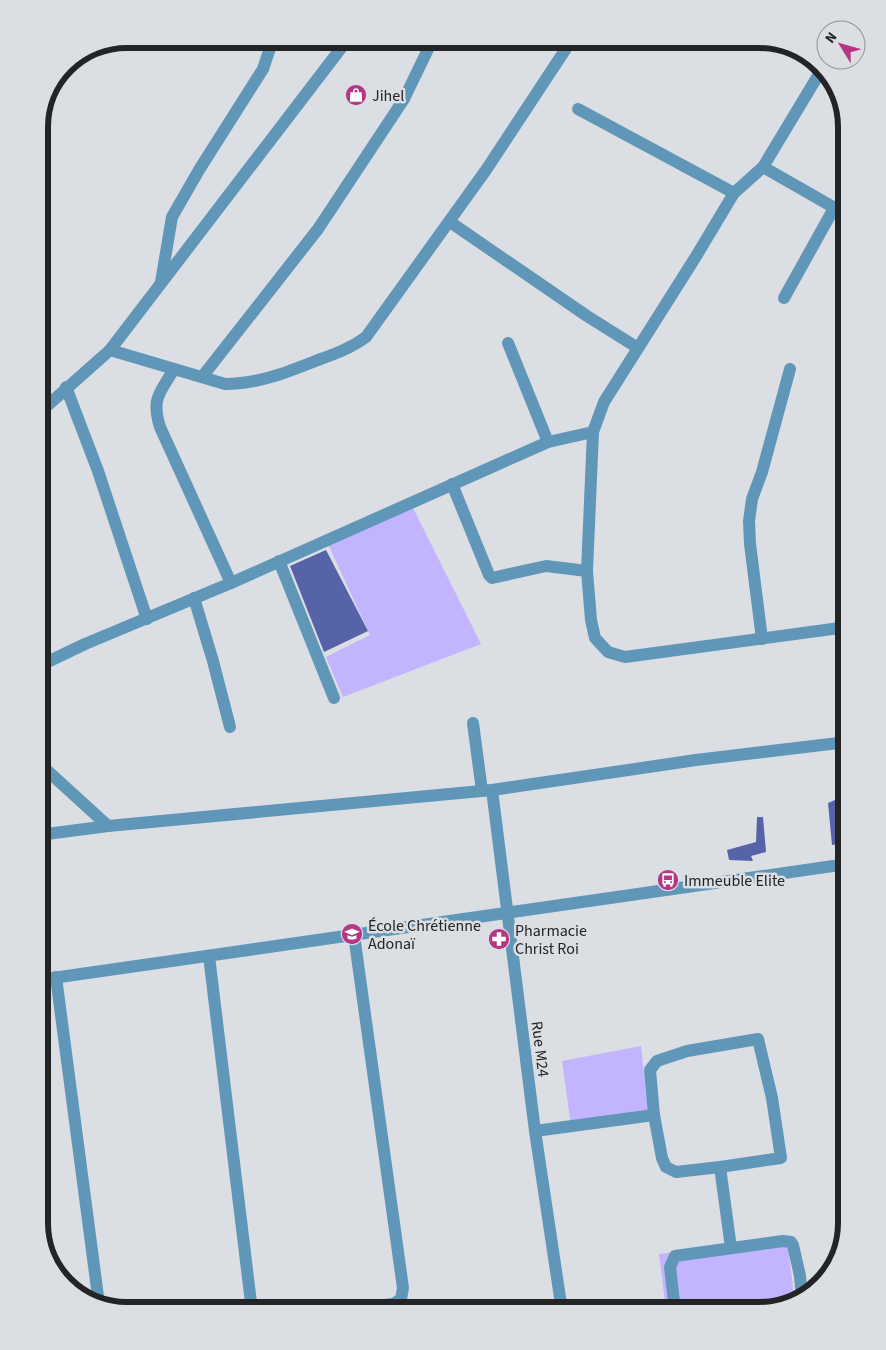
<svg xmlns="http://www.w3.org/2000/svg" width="886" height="1350" font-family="'Source Sans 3',sans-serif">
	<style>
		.green { fill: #c2b4ff }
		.building { fill: #5663a9 }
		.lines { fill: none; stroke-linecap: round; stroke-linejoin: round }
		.minor { stroke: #6097b9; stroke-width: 12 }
		.labels { text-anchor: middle; stroke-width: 5; stroke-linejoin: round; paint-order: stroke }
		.poi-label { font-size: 16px; fill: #222425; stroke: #dbdee3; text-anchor: start }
		.street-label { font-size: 16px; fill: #222425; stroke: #dbdee3 }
		.rim { fill: none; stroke: #222425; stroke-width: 6 }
	</style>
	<rect width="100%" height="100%" fill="#dbdee3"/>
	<g class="green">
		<path d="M412,506L481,644L343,697L326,657L370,635L328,544Z"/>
		<path d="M641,1046L648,1113L571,1126L562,1061Z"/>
		<path d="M787,1239L795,1303L759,1311H666L659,1254Z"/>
	</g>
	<g class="building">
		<path d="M326,550L368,631L324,652L290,566Z"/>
		<path d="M847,795V843L832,845L828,803Z"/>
		<path d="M757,817H763L766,852L751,856L753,861L729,860L727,850L756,842Z"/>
	</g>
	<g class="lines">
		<g class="minor">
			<path d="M822,69L763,167L734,193L695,258L604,402L593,432L587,571L591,620L595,638L608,652L625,657L847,627"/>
			<path d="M578,109L734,193"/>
			<path d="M763,167L833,207V210L784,298"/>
			<path d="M450,222L587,316L638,348"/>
			<path d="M161,282L172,217L199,170L263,69L273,39"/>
			<path d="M508,343L548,442"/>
			<path d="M110,350L348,39"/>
			<path d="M174,369C160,393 151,398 160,427L231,583"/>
			<path d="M202,377L318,229L404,99L433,39"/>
			<path d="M66,387L98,471L147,619"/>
			<path d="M39,413L110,350L225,384C258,384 288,372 318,360C335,354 351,348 366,337L486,170L569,44L567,39"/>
			<path d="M452,484L489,575L492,578L546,566L587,571"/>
			<path d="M279,561L334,698"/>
			<path d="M194,598L213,661L230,727"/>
			<path d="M762,639L750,544L749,521L752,499L762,472L790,369"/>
			<path d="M39,666L85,644L231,583L548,442L593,432"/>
			<path d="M473,723L482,791"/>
			<path d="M39,763L108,826"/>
			<path d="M492,790L535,1131L562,1311"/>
			<path d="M39,835L108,826L492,790L696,760L847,742"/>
			<path d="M209,956L252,1311"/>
			<path d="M56,977L99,1304"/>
			<path d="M39,980L847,864"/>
			<path d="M758,1039L772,1098L781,1158L720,1167L676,1172L666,1167L662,1158L654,1115L650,1070L657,1061L687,1051Z"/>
			<path d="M535,1131L654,1115"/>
			<path d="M720,1167L731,1248"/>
			<path d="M336,1311L393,1304L401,1299L403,1288L354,935"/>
			<path d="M675,1311L670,1267L675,1256L783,1241L791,1242L793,1245L800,1276L802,1299"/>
		</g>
	</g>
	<defs>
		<g id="shop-disc" transform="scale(1.125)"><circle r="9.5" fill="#b53683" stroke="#dbdee3"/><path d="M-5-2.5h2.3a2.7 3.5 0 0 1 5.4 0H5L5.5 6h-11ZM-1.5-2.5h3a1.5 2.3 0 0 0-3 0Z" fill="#fff"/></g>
		<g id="bus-disc" transform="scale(1.125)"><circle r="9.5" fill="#b53683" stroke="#dbdee3"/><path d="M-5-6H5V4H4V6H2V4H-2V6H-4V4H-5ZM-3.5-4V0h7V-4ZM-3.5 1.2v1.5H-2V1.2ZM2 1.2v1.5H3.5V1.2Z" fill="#fff"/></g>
		<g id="school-disc" transform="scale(1.125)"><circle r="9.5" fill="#b53683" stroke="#dbdee3"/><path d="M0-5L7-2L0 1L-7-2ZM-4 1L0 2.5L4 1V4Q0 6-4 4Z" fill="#fff"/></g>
		<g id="pharmacy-disc" transform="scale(1.125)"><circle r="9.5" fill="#b53683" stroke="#dbdee3"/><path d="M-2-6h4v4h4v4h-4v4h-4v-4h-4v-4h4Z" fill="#fff"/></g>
	</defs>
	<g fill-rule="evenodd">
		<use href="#shop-disc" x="356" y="95"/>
		<use href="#bus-disc" x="668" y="880"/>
		<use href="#school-disc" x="352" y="934"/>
		<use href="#pharmacy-disc" x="499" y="939"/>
	</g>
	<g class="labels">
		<g class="poi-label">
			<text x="372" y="101">Jihel</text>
			<text x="684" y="886">Immeuble Elite</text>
			<text x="368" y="931">École Chrétienne<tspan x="368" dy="18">Adonaï</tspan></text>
			<text x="515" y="936">Pharmacie<tspan x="515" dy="18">Christ Roi</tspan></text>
		</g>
		<g class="street-label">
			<text transform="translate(541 1049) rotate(83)" y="6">Rue M24</text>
		</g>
	</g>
	<path d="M0 0H886V1350H0ZM127 48H759A79 79 0 0 1 838 127V1223A79 79 0 0 1 759 1302H127A79 79 0 0 1 48 1223V127A79 79 0 0 1 127 48Z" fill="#dbdee3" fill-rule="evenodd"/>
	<path class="rim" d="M127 48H759A79 79 0 0 1 838 127V1223A79 79 0 0 1 759 1302H127A79 79 0 0 1 48 1223V127A79 79 0 0 1 127 48Z"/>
	<g transform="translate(841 45) rotate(307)"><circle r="24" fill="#dbdee3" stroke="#919497"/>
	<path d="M0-4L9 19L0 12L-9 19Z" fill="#b53683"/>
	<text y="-8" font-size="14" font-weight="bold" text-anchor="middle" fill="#222425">N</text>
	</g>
</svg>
